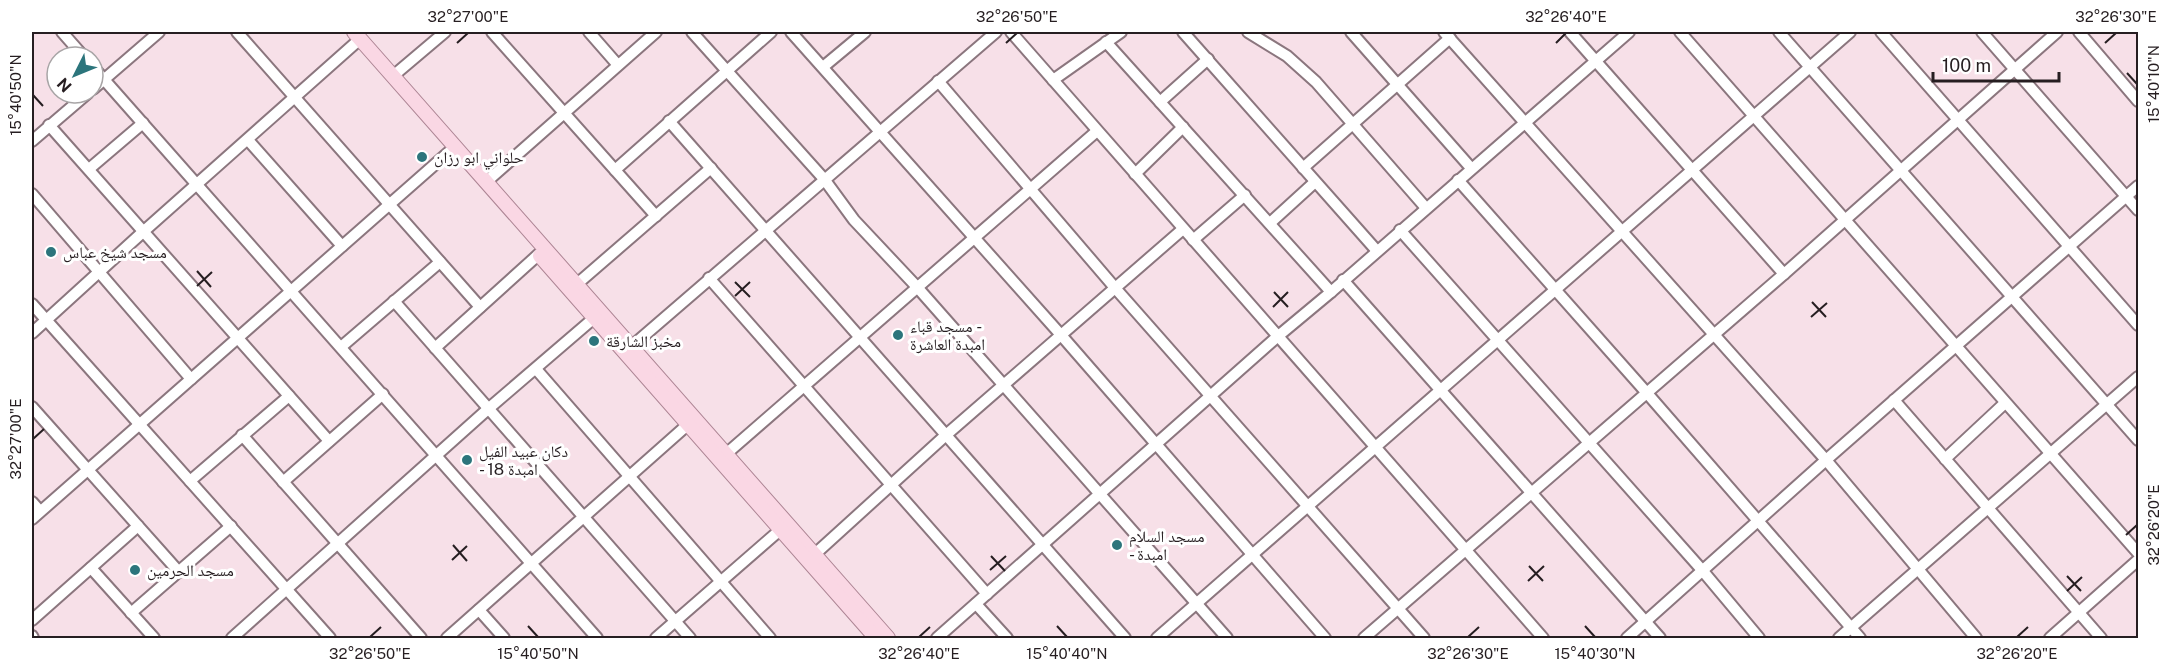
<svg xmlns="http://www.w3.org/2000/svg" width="2170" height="670" font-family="'Public Sans','Noto Naskh Arabic',sans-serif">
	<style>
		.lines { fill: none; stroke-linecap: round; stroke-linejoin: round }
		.minor-casing { stroke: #8b767e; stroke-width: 14 }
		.major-casing { stroke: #ad8594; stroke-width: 16 }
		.minor { stroke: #fff; stroke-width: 10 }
		.major { stroke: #fad7e4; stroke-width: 14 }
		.ticks { fill: none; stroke: #261e21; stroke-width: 2 }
		.poi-dot { fill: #2c757c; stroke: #fff; stroke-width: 2 }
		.labels { text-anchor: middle; stroke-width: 6; stroke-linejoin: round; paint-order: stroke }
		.poi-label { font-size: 16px; fill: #261e21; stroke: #fff; text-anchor: start }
		.neatline { fill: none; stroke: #261e21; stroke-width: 2 }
		.ticks-label { font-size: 15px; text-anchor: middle; fill: #261e21 }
	</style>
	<rect width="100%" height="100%" fill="#f7e0e8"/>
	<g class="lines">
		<g class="minor-casing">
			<g id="minor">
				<path d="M62,32L84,57"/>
				<path d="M237,32L480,307"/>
				<path d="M492,32L656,216"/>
				<path d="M589,32L617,64"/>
				<path d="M692,32L824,179L854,220L917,287L1227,638"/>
				<path d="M791,32L1061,335L1325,638"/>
				<path d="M1011,32L1543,638"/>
				<path d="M1183,32L1377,251"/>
				<path d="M1248,32L1287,56L1316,82L1426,208"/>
				<path d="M1351,32L1471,168"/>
				<path d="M1444,32L1826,460L1976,638"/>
				<path d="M1570,32L1784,274"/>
				<path d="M1680,32L2138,553"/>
				<path d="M1779,32L2138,440"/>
				<path d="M1881,32L2138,325"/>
				<path d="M1982,32L2138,210"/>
				<path d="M2079,32L2138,101"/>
				<path d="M1106,42L1331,292"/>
				<path d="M93,67L597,638"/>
				<path d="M823,67L865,32"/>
				<path d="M393,76L445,32"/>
				<path d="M1053,80L1121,32"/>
				<path d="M938,81L1116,289L1424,638"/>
				<path d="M93,89L159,32"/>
				<path d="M1160,102L1208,59"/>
				<path d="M669,121L1125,638"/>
				<path d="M49,125L329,441"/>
				<path d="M248,140L342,246"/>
				<path d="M32,141L88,93"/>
				<path d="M1303,168L1450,38"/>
				<path d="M89,169L143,123"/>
				<path d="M615,170L771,32"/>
				<path d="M1135,174L1183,127"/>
				<path d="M1458,180L1646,392L1860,638"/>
				<path d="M486,182L656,32"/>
				<path d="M32,194L191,379"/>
				<path d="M1270,223L1315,182"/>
				<path d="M1400,230L1702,570L1759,638"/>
				<path d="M1193,240L1245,195"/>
				<path d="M709,278L987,594"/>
				<path d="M1343,280L1660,638"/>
				<path d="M577,284L711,168"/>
				<path d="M394,301L690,638"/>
				<path d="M32,304L330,638"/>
				<path d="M32,333L144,231L360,39"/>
				<path d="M632,346L996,32"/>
				<path d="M341,347L440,262"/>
				<path d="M435,348L539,254"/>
				<path d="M536,369L770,638"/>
				<path d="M1894,400L2101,638"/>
				<path d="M32,407L179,572"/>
				<path d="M242,435L421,638"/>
				<path d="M726,454L1097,131"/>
				<path d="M1945,459L2005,403"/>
				<path d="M190,481L289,396"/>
				<path d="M283,482L383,394"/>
				<path d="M32,502L40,511"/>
				<path d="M32,519L449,152"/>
				<path d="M815,554L946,435L1183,229"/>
				<path d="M91,568L154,638"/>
				<path d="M976,604L1007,638"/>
				<path d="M479,610L504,638"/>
				<path d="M131,613L231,526"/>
				<path d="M32,620L138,526"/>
				<path d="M32,636L33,638"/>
				<path d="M232,638L488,409L594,318"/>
				<path d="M447,638L693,420"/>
				<path d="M656,638L780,530"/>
				<path d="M937,638L1277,337L1331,292L1629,32"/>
				<path d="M1157,638L1850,32"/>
				<path d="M1364,638L1784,274L2057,32"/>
				<path d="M1627,638L1826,460L2138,186"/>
				<path d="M1839,638L2138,377"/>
				<path d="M2050,638L2138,560"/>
			</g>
		</g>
		<g class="major-casing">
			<g id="major">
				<path d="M354,32L888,638"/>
				<path d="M540,256L876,638"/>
			</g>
		</g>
		<use href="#minor" class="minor"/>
		<use href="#major" class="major"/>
	</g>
	<path class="ticks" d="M457,43L468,33M1006,43L1017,33M1556,43L1566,33M2105,43L2116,33M2127,73L2137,84M33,95L43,106M197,271L211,287M735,282L750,297M197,286L212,272M1274,292L1288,307M735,296L750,282M1812,302L1826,317M1273,307L1288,292M1811,317L1827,303M33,439L44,429M2126,535L2137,525M453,545L467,561M991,556L1005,571M452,560L467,546M1529,566L1543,581M990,570L1006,556M2067,576L2081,591M1528,581L1544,566M2067,591L2082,577M528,626L538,637M1057,626L1067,637M1585,626L1595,637M370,637L381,627M919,637L930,627M1468,637L1479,627M2017,637L2028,627"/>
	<g class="poi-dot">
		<circle cx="422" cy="157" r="6"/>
		<circle cx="51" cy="252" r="6"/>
		<circle cx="898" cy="335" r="6"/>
		<circle cx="594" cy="341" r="6"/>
		<circle cx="467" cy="460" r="6"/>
		<circle cx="1117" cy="545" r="6"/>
		<circle cx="135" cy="570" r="6"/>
	</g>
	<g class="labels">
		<g class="poi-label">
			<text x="434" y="163">حلواني ابو رزان</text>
			<text x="63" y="258">مسجد شيخ عباس</text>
			<text x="910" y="332">مسجد قباء -<tspan x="910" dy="18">امبدة العاشرة</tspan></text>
			<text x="606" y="347">مخبز الشارقة</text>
			<text x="479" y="457">دكان عبيد الفيل<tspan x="479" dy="18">- امبدة 18</tspan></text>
			<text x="1129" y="542">مسجد السلام<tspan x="1129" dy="18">- امبدة</tspan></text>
			<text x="147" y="576">مسجد الحرمين</text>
		</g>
	</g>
	<rect width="2170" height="670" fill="none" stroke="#ffffff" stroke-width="66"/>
	<g transform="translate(75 75) rotate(227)"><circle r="28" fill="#ffffff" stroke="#a8a5a6" stroke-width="1.5"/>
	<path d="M0-4.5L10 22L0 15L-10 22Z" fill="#2c757c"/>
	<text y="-9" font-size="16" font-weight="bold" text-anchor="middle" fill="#261e21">N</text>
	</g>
	<path d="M1933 72v9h126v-9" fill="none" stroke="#261e21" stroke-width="3"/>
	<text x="1942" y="72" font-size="18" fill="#261e21" stroke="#ffffff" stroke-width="4.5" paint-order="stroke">100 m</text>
	<rect x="33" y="33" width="2104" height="604" class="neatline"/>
	<g class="ticks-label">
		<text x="468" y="22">32°27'00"E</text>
		<text x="1017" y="22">32°26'50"E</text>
		<text x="1566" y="22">32°26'40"E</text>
		<text x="2116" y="22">32°26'30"E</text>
		<text transform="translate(2154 84) rotate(-90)" y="5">15°40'10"N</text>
		<text transform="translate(16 95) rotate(-90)" y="5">15°40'50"N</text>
		<text transform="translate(16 439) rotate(-90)" y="5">32°27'00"E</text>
		<text transform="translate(2154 525) rotate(-90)" y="5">32°26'20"E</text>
		<text x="370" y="659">32°26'50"E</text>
		<text x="538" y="659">15°40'50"N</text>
		<text x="919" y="659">32°26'40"E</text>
		<text x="1067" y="659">15°40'40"N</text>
		<text x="1468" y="659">32°26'30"E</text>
		<text x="1595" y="659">15°40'30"N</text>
		<text x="2017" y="659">32°26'20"E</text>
	</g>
</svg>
